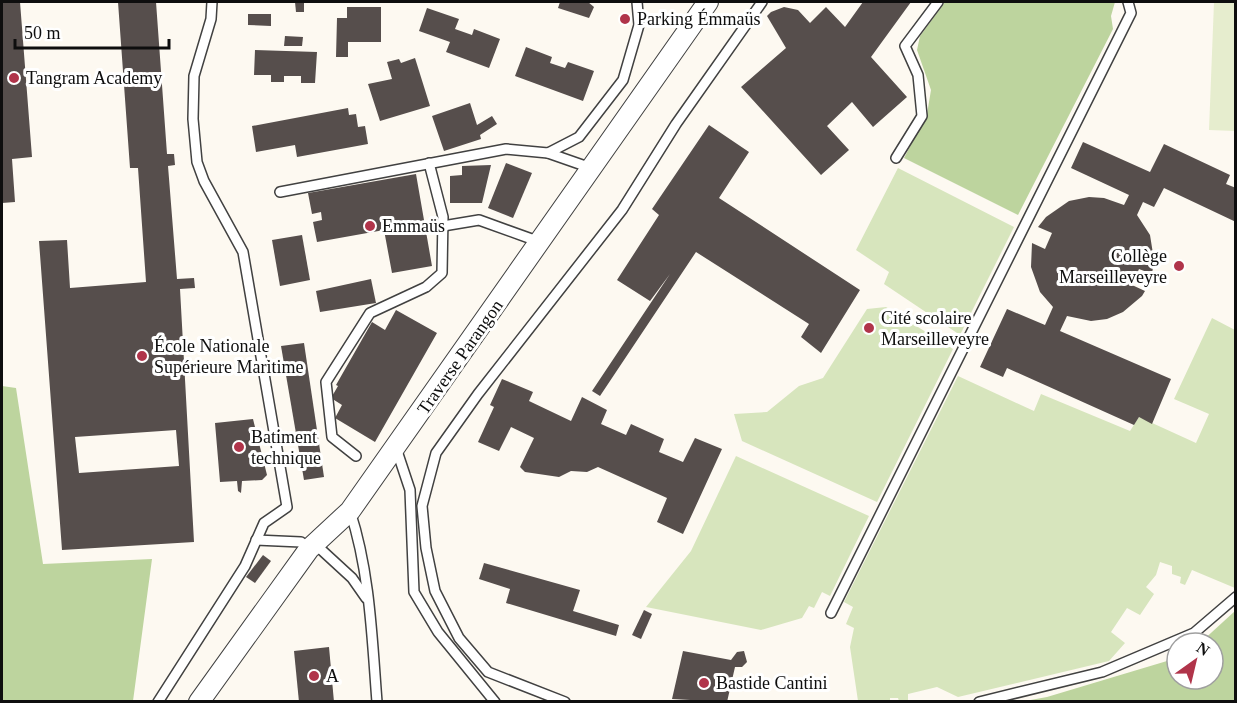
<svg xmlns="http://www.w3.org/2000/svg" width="1237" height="703" font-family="Georgia,serif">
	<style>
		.green { fill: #d7e5bd }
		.forest { fill: #bdd49e }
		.pitch { fill: #e6edce }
		.building { fill: #564e4c; fill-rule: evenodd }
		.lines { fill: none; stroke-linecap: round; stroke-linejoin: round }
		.service-casing { stroke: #414141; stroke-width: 12 }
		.minor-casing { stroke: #414141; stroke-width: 22 }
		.service { stroke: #fff; stroke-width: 9 }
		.minor { stroke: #fff; stroke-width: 20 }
		.poi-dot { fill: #b0344a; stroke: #fff; stroke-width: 2 }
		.labels { text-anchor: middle; stroke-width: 6; stroke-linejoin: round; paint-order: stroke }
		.poi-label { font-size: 18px; fill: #0e0e0e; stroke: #fff; text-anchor: start }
		.street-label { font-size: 18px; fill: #0e0e0e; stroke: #fff }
	</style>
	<rect width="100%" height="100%" fill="#fdf9f1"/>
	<g class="green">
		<path d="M898,168L1014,227L960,335L884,284L889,272L856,250Z"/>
		<path d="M886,307L953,349L877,502L742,441L734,414L767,412L799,386L823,378L867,309Z"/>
		<path d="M1212,318L1235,330V588L1192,570L1185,585L1180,583L1181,577L1172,574V566L1160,562L1156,575L1146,587L1154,594L1140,615L1127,608L1111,632L1125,643L1109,661L958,697L937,687L908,694V702L899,701L898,698H890V701H858L850,647L854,628L846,624L853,607L844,602L958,376L1034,411L1041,394L1130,431L1139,417L1196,443L1209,414L1174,399Z"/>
		<path d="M736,456L869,516L830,596L822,592L814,608L809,606L802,618L761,630L646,607L691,551Z"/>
	</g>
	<g class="forest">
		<path d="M945,2H1115L1111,16L1113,29L1018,215L904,158L927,114L931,90L917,50L920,36Z"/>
		<path d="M2,386L16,388L43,564L152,559L133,701H2Z"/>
		<path d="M1235,611V701H1025L1047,697L1177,658V679H1213V643H1200Z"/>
	</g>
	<path class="pitch" d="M1214,2H1235V131L1209,130Z"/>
	<g class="building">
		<path d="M2,2H20L32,157L12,159L15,202L2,203Z"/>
		<path d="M118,2H156L167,154H174L175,165L168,166L177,279L194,278L195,288L180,289L194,542L62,550L39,241L67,240L70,288L146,282L138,168H130ZM176,430L179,466L79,473L75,437Z"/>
		<path d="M295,2H304V12H296Z"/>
		<path d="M560,2H588L594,7L589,18L558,8Z"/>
		<path d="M863,2H911L871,57L907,97L873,127L852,102L827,126L849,150L821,175L741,87L786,48L767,16L771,12L784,7L798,10L810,23L826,7L845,27Z"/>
		<path d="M347,7H381V42H348V57H336L337,18H347Z"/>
		<path d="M427,8L459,19L455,29L472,35L474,29L500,39L489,68L446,52L450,42L419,31Z"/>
		<path d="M248,14H271V26L248,25Z"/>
		<path d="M285,36L303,37L302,46H284Z"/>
		<path d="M526,47L552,57L550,63L565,68L568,62L594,71L583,101L515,76Z"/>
		<path d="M255,50L317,52L315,83H301V76H284V82H271V75H254Z"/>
		<path d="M415,58L430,106L380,121L368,84L392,79L387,62L399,59L401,63Z"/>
		<path d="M470,103L477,125L492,116L497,124L480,135L481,139L444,151L432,116Z"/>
		<path d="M348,108L349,115L356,114L358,127L365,126L368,144L297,157L295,145L256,152L252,126Z"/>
		<path d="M709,125L749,152L719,198L860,290L821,353L801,337L809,324L696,252L600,396L592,391L670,274L650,301L617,280L659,215L652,209Z"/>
		<path d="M1083,142L1150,172L1164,144L1230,175L1226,184L1236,188V222L1164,188L1154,207L1143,202L1137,215L1150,235L1154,260L1152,274L1139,269L1132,285L1145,291L1142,296L1123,312L1107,319L1091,321L1067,316L1060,331L1171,379L1152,424L1139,417L1134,425L1007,368L1003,377L980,367L1007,309L1045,325L1053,307L1040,292L1031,267L1032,243L1045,249L1052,233L1038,227L1046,217L1069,201L1089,197L1104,198L1124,205L1129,195L1071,168Z"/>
		<path d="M506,163L532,173L513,218L488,208Z"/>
		<path d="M491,165L482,203H450V176L462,175V166Z"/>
		<path d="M416,174L432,266L392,273L384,230L317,242L313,222L322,220L321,212L312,214L308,193Z"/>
		<path d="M302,235L310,280L280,286L272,240Z"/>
		<path d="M371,279L376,303L320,312L316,291Z"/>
		<path d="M396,310L437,333L375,442L335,418L342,405L331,398L338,386L336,385L372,322L385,330Z"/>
		<path d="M304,343L324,477L304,480L281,346Z"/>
		<path d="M502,379L533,392L529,401L571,421L582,397L607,410L601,424L626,435L631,424L664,439L659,452L683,462L695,438L722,449L683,534L657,522L667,498L598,467L587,472L571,471L559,477L525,472L520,467L534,438L511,427L499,451L478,442L494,407L490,405Z"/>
		<path d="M253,419L267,475L262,480L242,481L241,493L238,491L237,481L220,482L215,423Z"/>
		<path d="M263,555L271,561L255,583L246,577Z"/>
		<path d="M484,563L580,590L573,611L619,625L616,636L506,603L510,589L479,579Z"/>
		<path d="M644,610L652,614L641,639L632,635Z"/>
		<path d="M329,647L334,702H299L294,651Z"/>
		<path d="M683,651L731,660L737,652L744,651L747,662L742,667H735L727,702L672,699Z"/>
	</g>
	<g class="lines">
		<g class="service-casing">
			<g id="service">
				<path d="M548,153L579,137L623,80L639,25L637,2"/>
				<path d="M896,158L922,116L918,75L905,46L938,2"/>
				<path d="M280,192L506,149L548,153L591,168"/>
				<path d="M443,226L479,220L540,242"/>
				<path d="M396,448L410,490L414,592L438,632L495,702"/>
				<path d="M356,456L332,437L326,382L370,313L426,287L442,273L443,217L429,163"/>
				<path d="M350,511C370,572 372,638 377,702"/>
				<path d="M256,540L301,542L309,549"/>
				<path d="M315,544L352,578L366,598"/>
				<path d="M831,613L1131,13L1128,2"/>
				<path d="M158,702L245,566L264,523L287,507L243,252L204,181L197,162L193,119L194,76L211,19L212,2"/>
				<path d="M565,702L488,672L459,638L435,591L426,548L422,506L436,453L478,394L622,210L676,124L762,2"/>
				<path d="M979,702L1102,672L1194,633L1236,597"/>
			</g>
		</g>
		<g class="minor-casing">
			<path id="minor" d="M199,702L309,549L350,511L708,2"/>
		</g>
		<use href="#service" class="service"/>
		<use href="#minor" class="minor"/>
	</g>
	<g class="poi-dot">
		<circle cx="625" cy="19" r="6"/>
		<circle cx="14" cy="78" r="6"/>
		<circle cx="370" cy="226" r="6"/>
		<circle cx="1179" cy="266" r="6"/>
		<circle cx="869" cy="328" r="6"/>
		<circle cx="142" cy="356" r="6"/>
		<circle cx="239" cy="447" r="6"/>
		<circle cx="314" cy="676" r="6"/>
		<circle cx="704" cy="683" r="6"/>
	</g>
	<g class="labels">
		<g class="poi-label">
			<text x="637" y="25">Parking Émmaüs</text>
			<text x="26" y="84">Tangram Academy</text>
			<text x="382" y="232">Emmaüs</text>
			<text x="1167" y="262" text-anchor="end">Collège<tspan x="1167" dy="21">Marseilleveyre</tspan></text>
			<text x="881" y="324">Cité scolaire<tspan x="881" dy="21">Marseilleveyre</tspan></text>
			<text x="154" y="352">École Nationale<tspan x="154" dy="21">Supérieure Maritime</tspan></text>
			<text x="251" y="443">Batiment<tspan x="251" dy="21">technique</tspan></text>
			<text x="326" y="682">A</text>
			<text x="716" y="689">Bastide Cantini</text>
		</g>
		<g class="street-label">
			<text transform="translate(460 357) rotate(-55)" y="6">Traverse Parangon</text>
		</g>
	</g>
	<rect width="1237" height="703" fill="none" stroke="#0e0e0e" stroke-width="6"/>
	<g transform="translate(1195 661) rotate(34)"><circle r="28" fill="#ffffff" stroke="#9f9f9f" stroke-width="1.5"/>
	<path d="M0-4.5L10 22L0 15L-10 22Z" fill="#b0344a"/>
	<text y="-9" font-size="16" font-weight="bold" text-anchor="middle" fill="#0e0e0e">N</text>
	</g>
	<path d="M15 39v9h154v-9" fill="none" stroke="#0e0e0e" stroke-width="3"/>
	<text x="24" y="39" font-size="18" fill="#0e0e0e" stroke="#ffffff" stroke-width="4.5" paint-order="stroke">50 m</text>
</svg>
